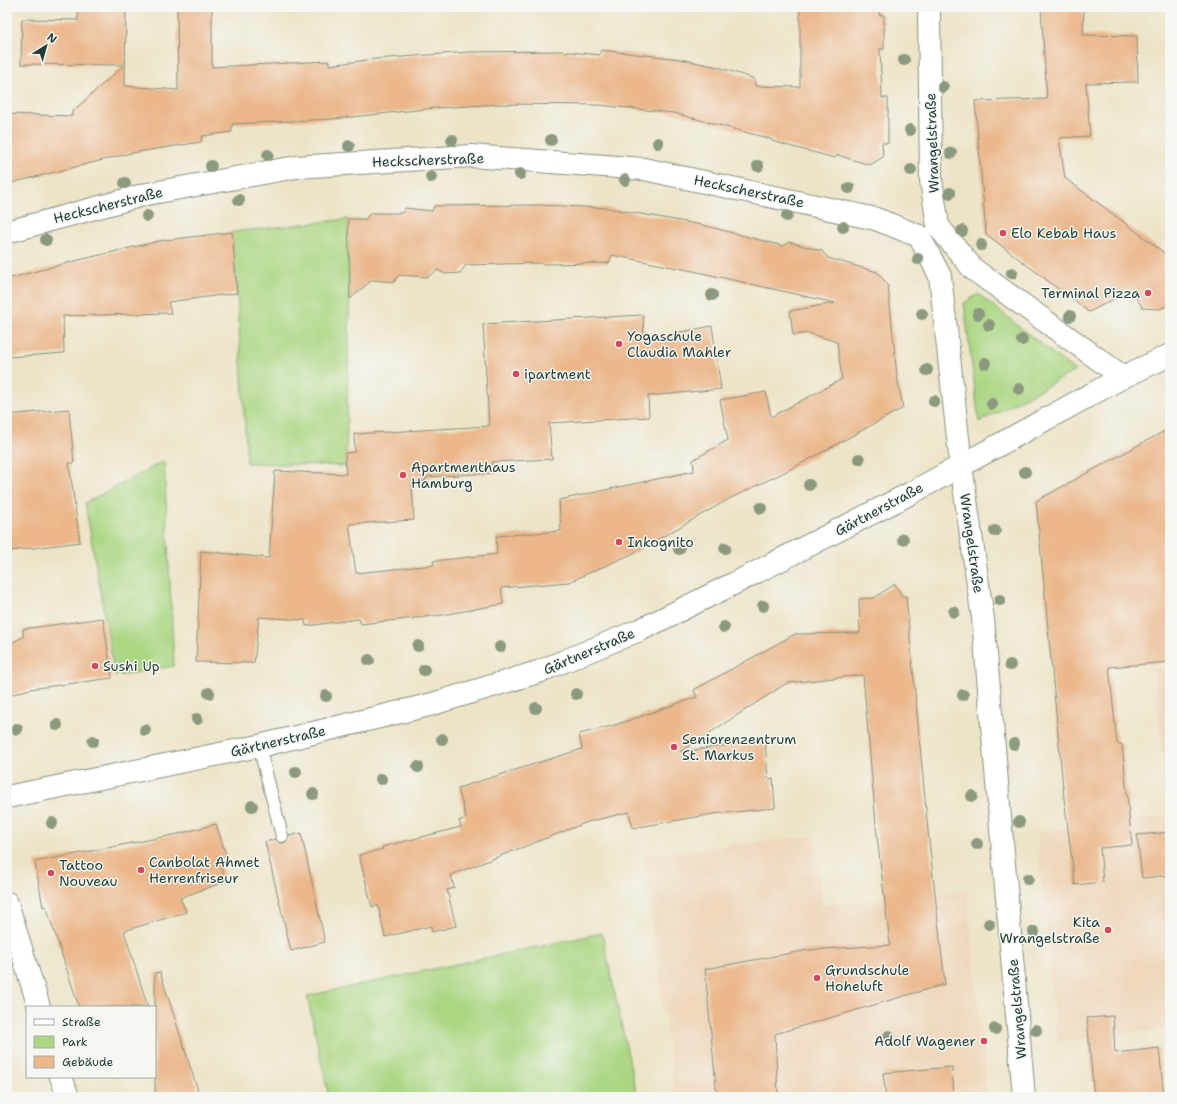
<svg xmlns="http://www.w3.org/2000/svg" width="1177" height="1104" font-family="'Shantell Sans',sans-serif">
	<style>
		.built { fill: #eed7bb }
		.green { fill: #abd682; stroke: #658a5b }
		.building { fill: #ebb78b }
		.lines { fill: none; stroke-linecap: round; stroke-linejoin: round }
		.service-casing { stroke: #86907e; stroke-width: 14 }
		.minor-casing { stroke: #86907e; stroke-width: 24 }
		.primary-casing { stroke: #86907e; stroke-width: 24 }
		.service { stroke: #fff; stroke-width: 12 }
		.minor { stroke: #fff; stroke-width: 22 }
		.primary { stroke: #fff; stroke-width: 22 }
		.tree { fill: #8b997f }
		.poi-dot { fill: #d1495b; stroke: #f6f6f2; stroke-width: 1.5 }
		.labels { text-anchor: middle; stroke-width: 3; stroke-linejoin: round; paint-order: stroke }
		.street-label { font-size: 14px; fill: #1f3d34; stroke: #f6f6f2 }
		.poi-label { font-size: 14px; fill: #1f3d34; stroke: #f6f6f2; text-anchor: start }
	</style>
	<rect width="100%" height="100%" fill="#f6f6f2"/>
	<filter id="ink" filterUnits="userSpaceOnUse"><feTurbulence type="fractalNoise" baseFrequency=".025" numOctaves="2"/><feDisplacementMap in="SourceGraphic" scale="8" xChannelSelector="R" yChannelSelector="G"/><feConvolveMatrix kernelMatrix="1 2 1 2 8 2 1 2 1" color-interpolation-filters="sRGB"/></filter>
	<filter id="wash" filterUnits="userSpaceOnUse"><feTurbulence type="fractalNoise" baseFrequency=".012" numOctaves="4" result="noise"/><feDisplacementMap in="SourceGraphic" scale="16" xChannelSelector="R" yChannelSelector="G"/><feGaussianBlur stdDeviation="0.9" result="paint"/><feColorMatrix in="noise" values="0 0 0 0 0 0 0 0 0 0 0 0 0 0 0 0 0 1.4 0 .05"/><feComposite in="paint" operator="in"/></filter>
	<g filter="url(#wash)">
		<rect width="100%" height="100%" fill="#ede4c8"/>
		<g class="built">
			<path d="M1170,668V1028L1057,1042L1037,832L1168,816L1154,669Z"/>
			<path d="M814,836L823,905L967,891L987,1097H675L643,855Z"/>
		</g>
		<g class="green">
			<path d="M348,219L350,286L346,466L247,463L237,293L232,232Z"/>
			<path d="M978,294L1075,371L979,422L964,303Z"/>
			<path d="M164,461L174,666L115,676L85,503Z"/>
			<path d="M602,933L637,1097H329L307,996Z"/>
		</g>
		<g id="blocks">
			<g class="building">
				<path d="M78,7H126L125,86L178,90L177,7H212V67L329,61V65L375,59L469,52L561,51L600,55L601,50L680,59L718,67L755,79V86L800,87V7H879V15H884V49H880L882,98H888V143H882L883,157L870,165L837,155L835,158L793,147L772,141L771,139L674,113L599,105L500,104L436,108L332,119L232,124V132L202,136L201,142L131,153L7,184V114L72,116V112L124,65L21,64L22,19L78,20Z"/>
				<path d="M1041,7H1084L1083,35L1137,36L1138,82L1086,83L1090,136L1059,138L1065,178L1170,257V304L1160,309L1143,308L1131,290L1089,312L986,234L975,101L1047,99Z"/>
				<path d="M538,205L608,208L702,225L783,246L789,242L822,251L828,258L877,272L888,285L897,376L903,408L795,467L729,499L634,553L569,582L501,588L503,604L442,615L361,624L359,619L306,626L305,620L259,617L254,663L196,662L201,551L269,558L275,471L346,474L345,453L355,452L354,434L489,426L483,324L643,315L644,339L712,326L721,389L648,396L649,417L549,423L552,459L492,462V473L426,477V481L412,482L414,520L349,524L356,573L434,565L433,561L497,554L496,536L561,531L559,500L694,471L693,460L728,440L720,400L766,392L771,417L842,379L837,342L809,333L793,335L790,311L835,303L693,271L612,255L609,263L541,264V263L466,265L460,273L445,274L438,270L427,277L399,275L394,282L372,280L350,299L348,219H366L370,213H402L405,208L432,211L434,206Z"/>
				<path d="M232,232L237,293L168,302L171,313L63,316L64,353L9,357L7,279L75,261L159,241Z"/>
				<path d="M69,409L74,463H69L80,542L10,551L7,534V415Z"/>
				<path d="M1170,428V662L1109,667L1117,744H1122L1132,845L1100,848L1103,882L1075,885L1064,798L1036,501Z"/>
				<path d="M895,584L902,596H906L928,831L945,984L775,1034L778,1097H717L705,969L808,950L890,945L877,836L863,675L787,683L680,752L765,740L768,779L773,778L775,808L713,814L633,828L629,812L588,822L451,875L454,888L447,890L456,926L432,932L431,926L385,937L378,905L372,907L359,855L383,849L382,847L461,827L459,821L466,818L458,788L582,749L579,734L612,726L697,697L694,690L795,634L860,633L859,599L874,598Z"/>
				<path d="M103,618L112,678L30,689L7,696V645L23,637V629Z"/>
				<path d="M216,824L226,855L218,859L226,881L180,898L186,912L124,931L148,1007H79L46,906L43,907L35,862L178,834Z"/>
				<path d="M1170,832V875L1142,878L1137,835Z"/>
				<path d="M301,833L325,942L291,951L265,842L276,839L280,843H283L287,841L289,836Z"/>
				<path d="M160,972L188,1060L200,1097H155V973Z"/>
				<path d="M1113,1016L1115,1053L1159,1048L1164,1097H1094L1087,1018Z"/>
				<path d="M952,1067L954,1097H886L883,1073Z"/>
			</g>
		</g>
	</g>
	<g filter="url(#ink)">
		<use href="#blocks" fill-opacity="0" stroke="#86907e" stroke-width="1"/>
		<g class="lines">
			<g class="service-casing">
				<path id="service" d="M259,746L282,836"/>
			</g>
			<g class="minor-casing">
				<g id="minor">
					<path d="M929,7L931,180L938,226"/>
					<path d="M938,226L973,269L1123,377"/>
					<path d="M7,232L147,194L296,167L471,156L644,169L876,219L919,236"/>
					<path d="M919,236L940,276L961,465L983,619L1024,1097"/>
					<path d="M7,903L39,1007"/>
					<path d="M61,1077L68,1097"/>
				</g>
			</g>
			<g class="primary-casing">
				<path id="primary" d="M7,797L259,746L429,705L538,672L642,629L743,579L911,493L1123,377L1170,355"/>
			</g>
			<use href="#service" class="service"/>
			<use href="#minor" class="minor"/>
			<use href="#primary" class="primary"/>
		</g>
		<g class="tree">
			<circle cx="904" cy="60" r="6"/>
			<circle cx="943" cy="87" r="6"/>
			<circle cx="910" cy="130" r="6"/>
			<circle cx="452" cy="140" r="6"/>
			<circle cx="551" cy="140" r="6"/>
			<circle cx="658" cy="143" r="6"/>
			<circle cx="349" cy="146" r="6"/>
			<circle cx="951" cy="153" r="6"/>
			<circle cx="268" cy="155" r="6"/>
			<circle cx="211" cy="166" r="6"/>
			<circle cx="758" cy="166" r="6"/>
			<circle cx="911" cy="170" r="6"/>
			<circle cx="520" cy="174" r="6"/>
			<circle cx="431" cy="177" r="6"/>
			<circle cx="625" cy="180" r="6"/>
			<circle cx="125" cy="183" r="6"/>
			<circle cx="849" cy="188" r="6"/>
			<circle cx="950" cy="193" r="6"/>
			<circle cx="239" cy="200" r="6"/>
			<circle cx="147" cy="216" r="6"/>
			<circle cx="787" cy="216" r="6"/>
			<circle cx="843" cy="227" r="6"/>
			<circle cx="962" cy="231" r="6"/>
			<circle cx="46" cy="240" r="6"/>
			<circle cx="981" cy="245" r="6"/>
			<circle cx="918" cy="259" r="6"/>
			<circle cx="1012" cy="273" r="6"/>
			<circle cx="712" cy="295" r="6"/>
			<circle cx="922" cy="314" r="6"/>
			<circle cx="978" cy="314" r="6"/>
			<circle cx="1070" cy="316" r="6"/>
			<circle cx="989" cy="325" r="6"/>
			<circle cx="1022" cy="340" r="6"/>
			<circle cx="985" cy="363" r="6"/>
			<circle cx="927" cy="370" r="6"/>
			<circle cx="1019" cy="389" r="6"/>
			<circle cx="934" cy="401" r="6"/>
			<circle cx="992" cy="404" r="6"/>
			<circle cx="859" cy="459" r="6"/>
			<circle cx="1025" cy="472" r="6"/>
			<circle cx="809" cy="485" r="6"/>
			<circle cx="761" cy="508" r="6"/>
			<circle cx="995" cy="531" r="6"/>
			<circle cx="903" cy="539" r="6"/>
			<circle cx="725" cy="548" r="6"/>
			<circle cx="679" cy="549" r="6"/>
			<circle cx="1000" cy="600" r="6"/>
			<circle cx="763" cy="606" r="6"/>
			<circle cx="954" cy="612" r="6"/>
			<circle cx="724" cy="627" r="6"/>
			<circle cx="418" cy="646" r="6"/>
			<circle cx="500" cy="647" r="6"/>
			<circle cx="369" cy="660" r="6"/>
			<circle cx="1010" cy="665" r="6"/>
			<circle cx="424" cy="670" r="6"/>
			<circle cx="209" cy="693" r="6"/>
			<circle cx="576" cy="694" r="6"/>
			<circle cx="963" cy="695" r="6"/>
			<circle cx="326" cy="696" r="6"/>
			<circle cx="536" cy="708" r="6"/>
			<circle cx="197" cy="719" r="6"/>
			<circle cx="57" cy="725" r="6"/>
			<circle cx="17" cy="729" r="6"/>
			<circle cx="145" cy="730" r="6"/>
			<circle cx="442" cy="739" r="6"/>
			<circle cx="93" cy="741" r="6"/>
			<circle cx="1014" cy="744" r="6"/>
			<circle cx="418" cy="767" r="6"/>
			<circle cx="296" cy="772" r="6"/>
			<circle cx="381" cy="779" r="6"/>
			<circle cx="313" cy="794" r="6"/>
			<circle cx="972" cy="796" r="6"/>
			<circle cx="252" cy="806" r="6"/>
			<circle cx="1019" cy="822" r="6"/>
			<circle cx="52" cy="823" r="6"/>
			<circle cx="977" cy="844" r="6"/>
			<circle cx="1028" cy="879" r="6"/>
			<circle cx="989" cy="924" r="6"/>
			<circle cx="1034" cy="932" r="6"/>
			<circle cx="995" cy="1029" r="6"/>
			<circle cx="1036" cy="1030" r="6"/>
			<circle cx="889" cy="1036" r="6"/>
		</g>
	</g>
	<g class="poi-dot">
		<circle cx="1003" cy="233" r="4"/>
		<circle cx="1148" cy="293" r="4"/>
		<circle cx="619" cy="344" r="4"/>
		<circle cx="516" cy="374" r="4"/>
		<circle cx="403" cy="475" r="4"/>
		<circle cx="619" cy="542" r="4"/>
		<circle cx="95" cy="666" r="4"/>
		<circle cx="674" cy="747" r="4"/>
		<circle cx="141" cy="870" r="4"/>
		<circle cx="51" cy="873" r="4"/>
		<circle cx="1108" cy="930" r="4"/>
		<circle cx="817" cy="978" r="4"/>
		<circle cx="984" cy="1041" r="4"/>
	</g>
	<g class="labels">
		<g class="street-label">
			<text transform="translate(932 143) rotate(-92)" y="5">Wrangelstraße</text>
			<text transform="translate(428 160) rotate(-2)" y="5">Heckscherstraße</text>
			<text transform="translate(749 191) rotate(12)" y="5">Heckscherstraße</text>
			<text transform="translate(108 205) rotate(-14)" y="5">Heckscherstraße</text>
			<text transform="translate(879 509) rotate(-28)" y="5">Gärtnerstraße</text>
			<text transform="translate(972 543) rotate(82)" y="5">Wrangelstraße</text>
			<text transform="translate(589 651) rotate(-23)" y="5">Gärtnerstraße</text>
			<text transform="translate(278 741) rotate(-13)" y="5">Gärtnerstraße</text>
			<text transform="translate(1017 1009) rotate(-95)" y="5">Wrangelstraße</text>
		</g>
		<g class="poi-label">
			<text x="1011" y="238">Elo Kebab Haus</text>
			<text x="1140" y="298" text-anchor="end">Terminal Pizza</text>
			<text x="627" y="341">Yogaschule<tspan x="627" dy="16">Claudia Mahler</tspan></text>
			<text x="524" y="379">ipartment</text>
			<text x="411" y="472">Apartmenthaus<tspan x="411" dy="16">Hamburg</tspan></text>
			<text x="627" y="547">Inkognito</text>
			<text x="103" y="671">Sushi Up</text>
			<text x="682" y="744">Seniorenzentrum<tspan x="682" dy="16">St. Markus</tspan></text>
			<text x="149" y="867">Canbolat Ahmet<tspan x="149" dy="16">Herrenfriseur</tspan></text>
			<text x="59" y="870">Tattoo<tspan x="59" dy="16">Nouveau</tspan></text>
			<text x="1100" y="927" text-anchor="end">Kita<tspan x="1100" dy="16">Wrangelstraße</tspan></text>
			<text x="825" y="975">Grundschule<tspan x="825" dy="16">Hoheluft</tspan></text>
			<text x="976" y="1046" text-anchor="end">Adolf Wagener</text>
		</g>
	</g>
	<rect width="1177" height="1104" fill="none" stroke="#f6f6f2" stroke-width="24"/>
	<rect x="26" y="1006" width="130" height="72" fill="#f6f6f2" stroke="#a0aca6"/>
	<rect x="34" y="1019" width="20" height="6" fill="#ffffff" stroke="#a0aca6"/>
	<text x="62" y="1026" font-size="12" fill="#1f3d34">Straße</text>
	<rect x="34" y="1036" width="20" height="12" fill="#abd682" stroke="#a0aca6"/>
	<text x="62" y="1046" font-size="12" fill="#1f3d34">Park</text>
	<rect x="34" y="1056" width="20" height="12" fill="#ebb78b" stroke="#a0aca6"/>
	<text x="62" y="1066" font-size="12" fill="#1f3d34">Gebäude</text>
	<g transform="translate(46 46) rotate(37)" stroke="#f6f6f2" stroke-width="3" paint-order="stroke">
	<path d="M0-3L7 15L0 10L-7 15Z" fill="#1f3d34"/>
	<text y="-6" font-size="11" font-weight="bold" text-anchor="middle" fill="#1f3d34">N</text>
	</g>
</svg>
